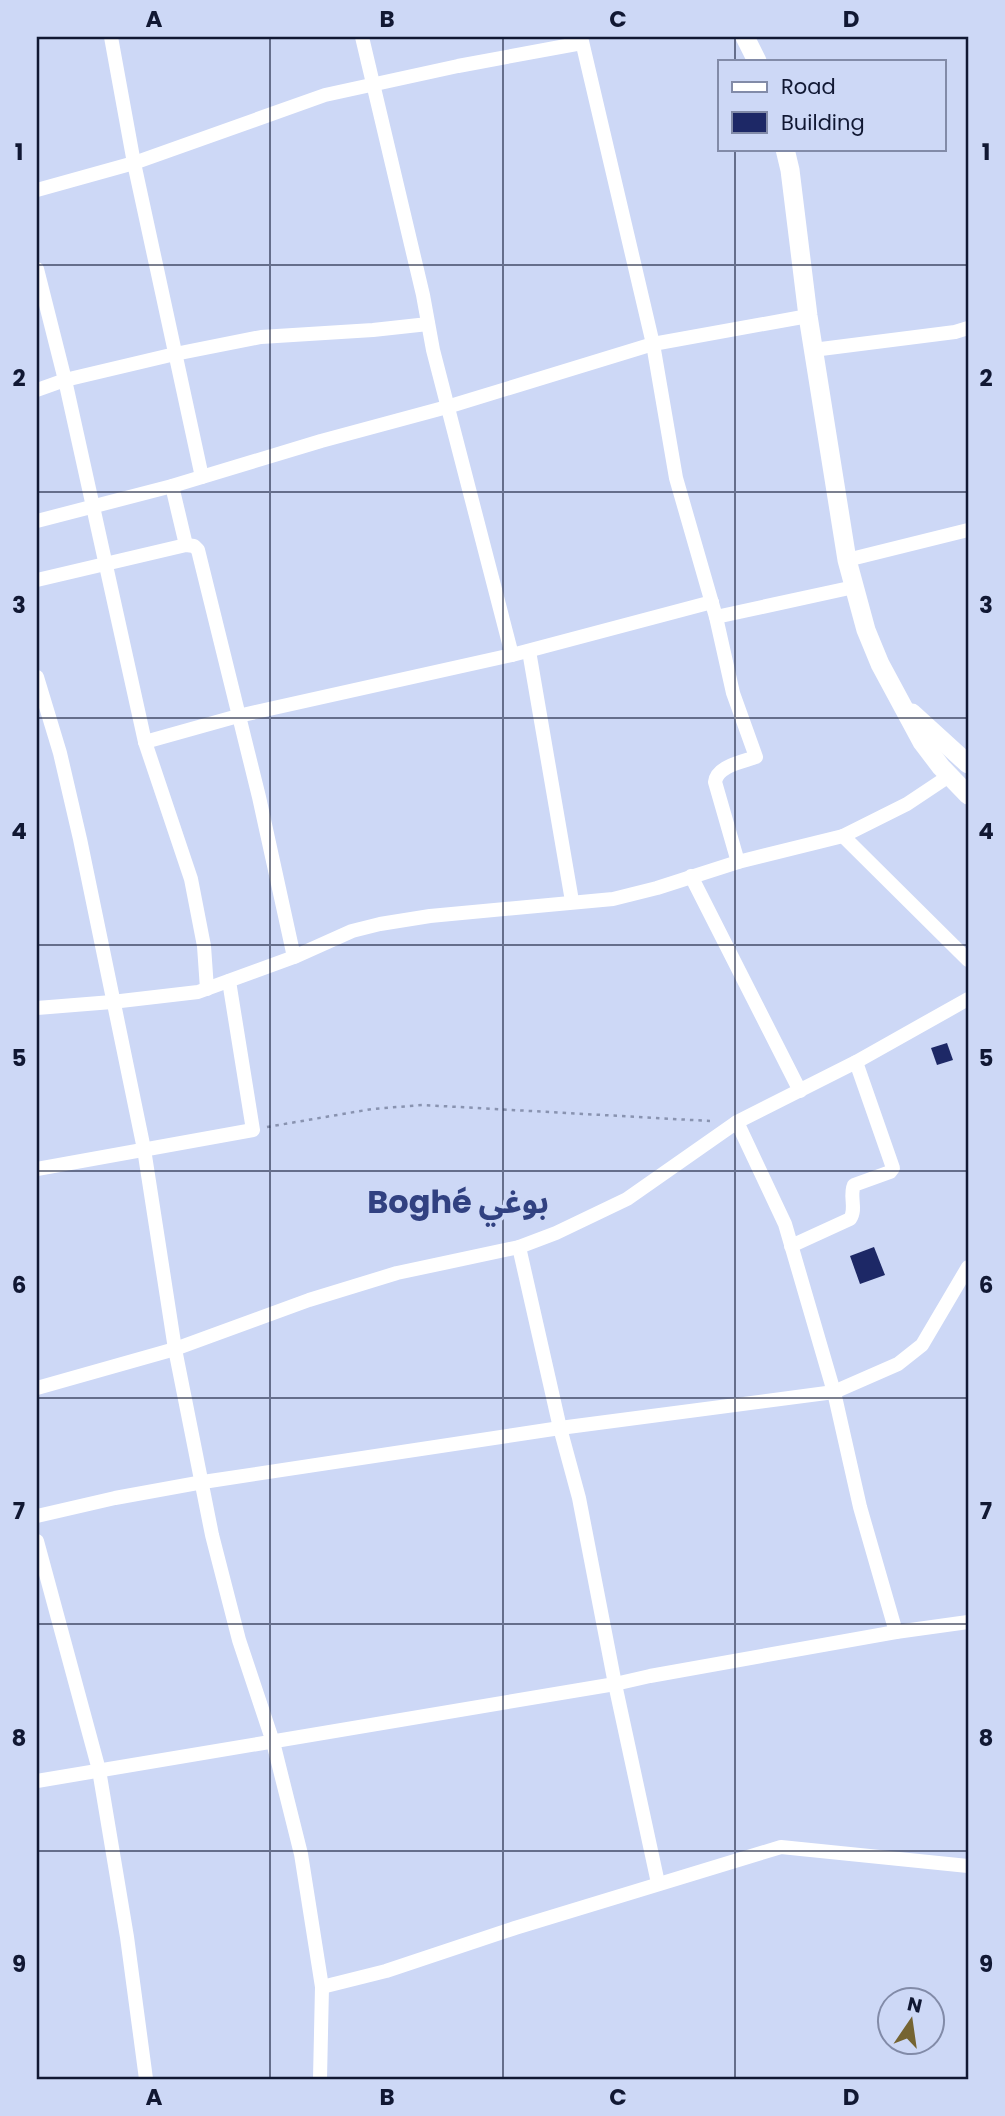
<svg xmlns="http://www.w3.org/2000/svg" width="1005" height="2116" font-family="Poppins,'Noto Sans Arabic',sans-serif">
	<style>
		.building { fill: #1d2866 }
		.lines { fill: none; stroke-linecap: round; stroke-linejoin: round }
		.path { stroke: #8993b0; stroke-width: 2.5; stroke-dasharray: 3.5 5; stroke-linecap: butt }
		.street { stroke: #fff; stroke-width: 14 }
		.secondary { stroke: #fff; stroke-width: 19 }
		.grid { fill: none; stroke: #111833; stroke-width: 2; stroke-opacity: 0.55 }
		.labels { text-anchor: middle; stroke-width: 7; stroke-linejoin: round; paint-order: stroke }
		.town-label { font-size: 32px; font-weight: bold; fill: #314181; stroke: #cdd8f6 }
		.neatline { fill: none; stroke: #111833; stroke-width: 2.5 }
		.grid-label { font-size: 23px; text-anchor: middle; font-weight: bold; fill: #111833 }
	</style>
	<rect width="100%" height="100%" fill="#cdd8f6"/>
	<g class="building">
		<path d="M947,1043L953,1060L937,1065L931,1048Z"/>
		<path d="M874,1247L885,1275L860,1284L850,1256Z"/>
	</g>
	<g class="lines">
		<path class="path" d="M267,1127L372,1109L423,1105L710,1121"/>
		<g class="street">
			<path d="M111,37L134,163L202,477"/>
			<path d="M362,37L423,295L433,350L512,655L712,602"/>
			<path d="M581,37L653,344L676,478L716,617L733,693L756,757C742,762 717,766 715,782L738,862"/>
			<path d="M37,190L134,163L325,95L458,66L582,43"/>
			<path d="M37,269L65,380L145,742L191,879L204,946L207,989"/>
			<path d="M813,350L955,332L968,328"/>
			<path d="M37,390L65,380L175,354L261,337L373,330L428,324"/>
			<path d="M172,486L186,545"/>
			<path d="M37,521L172,486L321,441L447,407L653,344L808,316"/>
			<path d="M847,560L968,530"/>
			<path d="M37,580L186,545L194,546L198,550L259,797L294,957"/>
			<path d="M716,617L854,587"/>
			<path d="M529,651L572,901"/>
			<path d="M37,677L60,753L80,839L144,1149L175,1349L212,1535L239,1640L273,1742L301,1854L322,1987L320,2079"/>
			<path d="M145,742L238,716L512,655"/>
			<path d="M843,836L968,960"/>
			<path d="M691,876L800,1091"/>
			<path d="M37,1008L112,1002L198,992L294,957L352,931L380,924L430,916L613,899L657,888L738,862L843,836L907,804L949,776"/>
			<path d="M737,1122L785,1224L834,1392L860,1507L896,1632"/>
			<path d="M37,1169L253,1130L229,981"/>
			<path d="M791,1246L850,1219C857,1209 849,1196 854,1185L890,1172L893,1168L856,1062"/>
			<path d="M519,1247L560,1428L579,1498L615,1684L658,1883"/>
			<path d="M37,1388L175,1349L309,1300L397,1273L519,1247L556,1233L627,1199L737,1122L856,1062L968,999"/>
			<path d="M37,1516L115,1498L203,1482L560,1428L834,1392L898,1364L922,1345L968,1267"/>
			<path d="M37,1541L99,1770L127,1937L146,2079"/>
			<path d="M37,1781L615,1684L650,1676L896,1632L968,1622"/>
			<path d="M322,1987L386,1971L515,1928L781,1847L968,1866"/>
		</g>
		<g class="secondary">
			<path d="M745,37L757,61"/>
			<path d="M785,149L790,170L808,316L847,560L866,630L880,664L922,742L941,767L968,795"/>
			<path d="M912,713L968,764"/>
		</g>
	</g>
	<path class="grid" d="M270,37V2079M503,37V2079M735,37V61M735,149V2079M37,265H968M37,492H968M37,718H968M37,945H968M37,1171H968M37,1398H968M37,1624H968M37,1851H968"/>
	<g class="labels">
		<g class="town-label">
			<text x="458" y="1213">Boghé بوغي</text>
		</g>
	</g>
	<rect width="1005" height="2116" fill="none" stroke="#cdd8f6" stroke-width="77"/>
	<rect x="718" y="60" width="228" height="91" fill="#cdd8f6" stroke="#828ba8" stroke-width="2"/>
	<rect x="732" y="82" width="35" height="10" fill="#ffffff" stroke="#828ba8" stroke-width="2"/>
	<text x="781" y="94" font-size="21" fill="#111833">Road</text>
	<rect x="732" y="112" width="35" height="21" fill="#1d2866" stroke="#828ba8" stroke-width="2"/>
	<text x="781" y="130" font-size="21" fill="#111833">Building</text>
	<g transform="translate(911 2021) rotate(13)"><circle r="33" fill="#cdd8f6" stroke="#828ba8" stroke-width="2"/>
	<path d="M0-5L12 26L0 18L-12 26Z" fill="#756432"/>
	<text y="-10" font-size="19" font-weight="bold" text-anchor="middle" fill="#111833">N</text>
	</g>
	<rect x="38" y="38" width="929" height="2040" class="neatline"/>
	<g class="grid-label">
		<text x="154" y="27">A</text>
		<text x="387" y="27">B</text>
		<text x="618" y="27">C</text>
		<text x="851" y="27">D</text>
		<text x="19" y="160">1</text>
		<text x="986" y="160">1</text>
		<text x="19" y="386">2</text>
		<text x="986" y="386">2</text>
		<text x="19" y="613">3</text>
		<text x="986" y="613">3</text>
		<text x="19" y="839">4</text>
		<text x="986" y="839">4</text>
		<text x="19" y="1066">5</text>
		<text x="986" y="1066">5</text>
		<text x="19" y="1293">6</text>
		<text x="986" y="1293">6</text>
		<text x="19" y="1519">7</text>
		<text x="986" y="1519">7</text>
		<text x="19" y="1746">8</text>
		<text x="986" y="1746">8</text>
		<text x="19" y="1972">9</text>
		<text x="986" y="1972">9</text>
		<text x="154" y="2105">A</text>
		<text x="387" y="2105">B</text>
		<text x="618" y="2105">C</text>
		<text x="851" y="2105">D</text>
	</g>
</svg>
